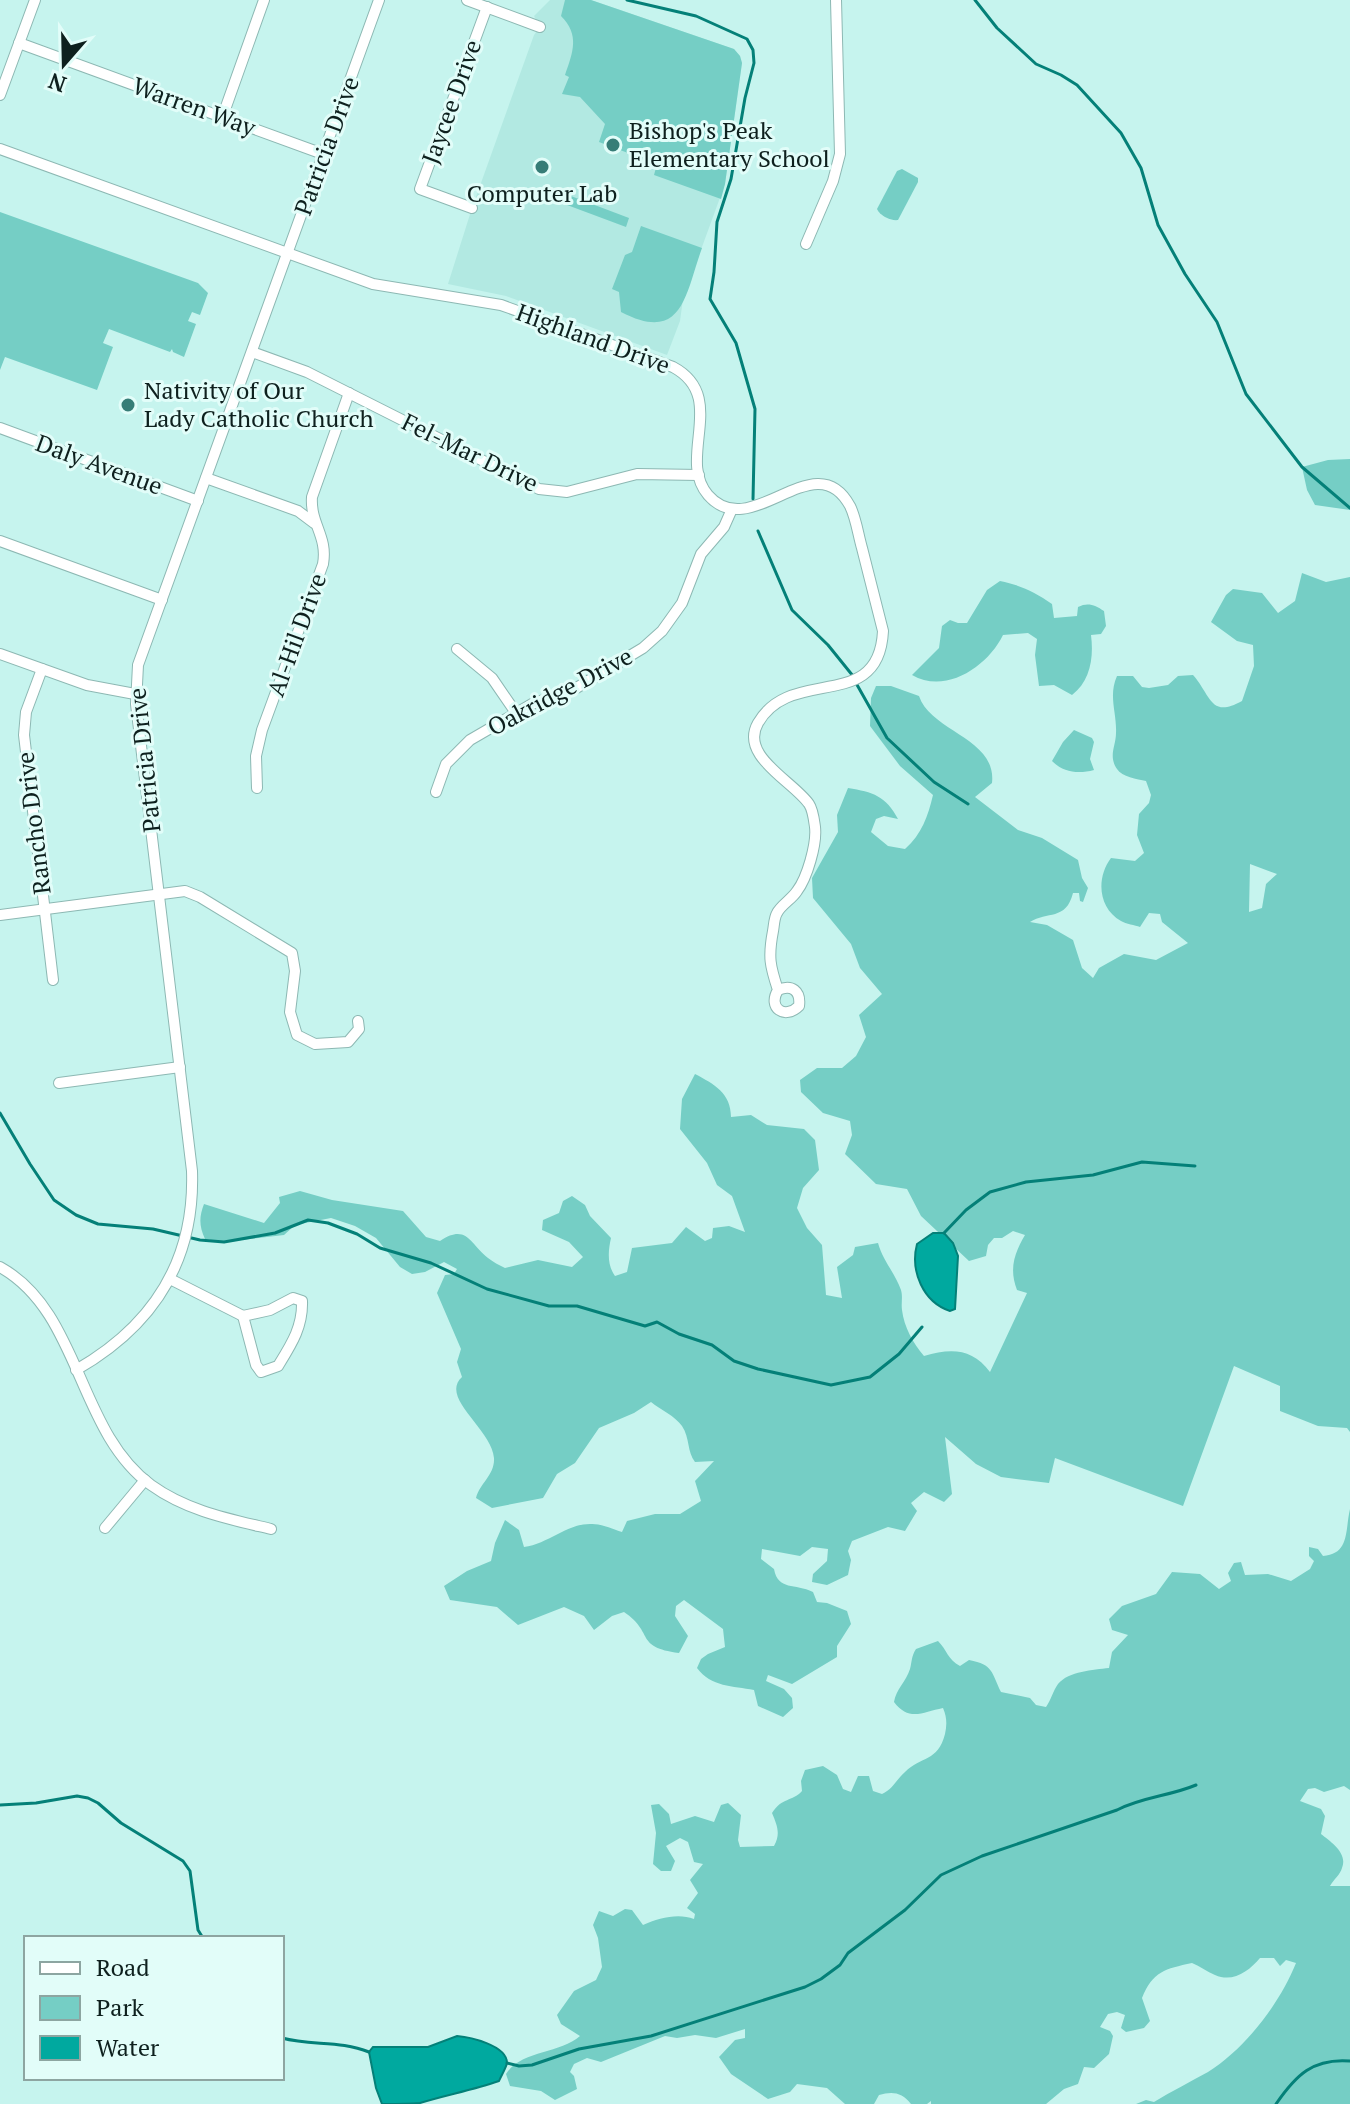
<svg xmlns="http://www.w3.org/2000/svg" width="1350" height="2104" font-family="'PT Serif',serif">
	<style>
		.built { fill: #b2e9e2 }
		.green { fill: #75cec5; fill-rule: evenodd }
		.water { fill: #00a99f; stroke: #048078; stroke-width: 2 }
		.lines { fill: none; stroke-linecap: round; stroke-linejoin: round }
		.stream { stroke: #048078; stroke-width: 3 }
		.minor-casing { stroke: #8db8b3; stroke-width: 12 }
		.minor { stroke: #fff; stroke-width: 10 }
		.poi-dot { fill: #367d77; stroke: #e2fdf9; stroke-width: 3 }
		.labels { text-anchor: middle; stroke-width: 6; stroke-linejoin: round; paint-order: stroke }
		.street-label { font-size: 24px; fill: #0e201e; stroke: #e2fdf9 }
		.poi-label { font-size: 24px; fill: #0e201e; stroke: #e2fdf9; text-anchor: start }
	</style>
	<rect width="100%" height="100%" fill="#c6f4ee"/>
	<path class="built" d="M550,0H591L734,49L740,56L742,63L725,184L683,299L680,321L667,355L506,296L448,284L472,208L534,35L540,27L534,16Z"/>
	<g class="green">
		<path d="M565,0H591L734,49L740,56L742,63L725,184L721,199L654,175L657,164L599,142L605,124L580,97L562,94L569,77L565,75C573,52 580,35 561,16Z"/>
		<path d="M902,169L918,178V182L898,220C891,221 880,216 877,209L897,171Z"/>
		<path d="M555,190L629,218L626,227L551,199Z"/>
		<path d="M0,212L198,283L208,293L200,315L192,312L188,321L196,324L184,357L173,352L172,349L170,352L109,329L103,343L113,347L97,390L5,357L0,370Z"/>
		<path d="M641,226L702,248C685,295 683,344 621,312L619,292L612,289L625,255L632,252Z"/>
		<path d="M1350,459V510L1315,505L1307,490L1302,467L1328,460Z"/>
		<path d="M1302,573L1326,582L1350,577V1432L1347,1428L1318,1426L1280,1411V1386L1234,1366L1183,1506L1055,1458L1049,1483L1001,1477L976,1464L945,1437L952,1494L944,1502L924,1492L911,1503L917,1511L905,1531L888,1527L852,1541L848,1551L851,1560L848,1575L827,1585L812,1582L813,1574L827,1561L828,1549L812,1547L800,1556L762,1549L761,1559L774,1569C778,1591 795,1583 813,1592L817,1602L827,1603L847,1611L851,1624L837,1646V1657L792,1684L768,1675L766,1681L784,1689L792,1698L793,1708L783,1717L758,1706L754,1690C733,1686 711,1687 697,1668L701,1659L708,1654L725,1647L723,1629L684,1600L676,1606L675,1616L688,1636L679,1653C634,1647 655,1633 624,1612L612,1616L594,1630L584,1616L564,1607L518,1625L497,1607L450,1600L444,1586L467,1571L491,1561L495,1543L505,1520L519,1530L524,1547C548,1544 566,1524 590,1524C600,1523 612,1529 622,1532L627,1521L655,1514H680L701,1501L695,1481L714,1461L695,1462C687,1452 690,1438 682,1426C675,1416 661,1410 651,1402L634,1413L599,1428L575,1463L557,1474L543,1498L492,1508L476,1498C480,1483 495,1475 494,1458C492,1429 439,1398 462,1377L457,1362L461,1349L437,1293L445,1275L454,1274L457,1269L444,1262L425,1272L412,1274L400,1267L376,1238L355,1226L331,1218L295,1225L284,1235L224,1242L205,1239C199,1226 199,1217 204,1204L264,1223L280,1203L279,1197L300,1191L332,1200L403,1211L426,1237L440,1241C467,1223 470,1244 488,1258C493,1262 499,1265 505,1268L538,1260L572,1267L583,1257L569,1242L542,1230L543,1220L559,1213L563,1201L572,1196L585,1205L590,1216L611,1238C608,1251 607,1265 615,1276L627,1272L632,1248L672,1243L686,1227L705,1241L712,1238L713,1228L729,1226L745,1232L732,1196L717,1185L707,1163L680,1129L682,1099L695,1074C714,1084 731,1093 731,1117L751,1115L767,1125L804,1129L815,1140L819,1170L803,1188L797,1208L807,1228L822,1245L826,1295L842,1298L837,1267L853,1255L855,1247L878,1243C883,1261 895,1273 901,1290C903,1297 901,1303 902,1310C904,1327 913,1343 924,1356C951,1348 972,1348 990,1372L1027,1293L1017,1290C1009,1269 1014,1254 1025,1235L1013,1231L1002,1238H994L988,1245L986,1256L969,1261L921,1216L907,1189L876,1184L845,1154L852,1135L850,1121L823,1113L801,1092L800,1080L817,1068H842L856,1056L866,1037L859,1015L882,994L860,968L851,944L813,898L812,878L838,832L837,815L848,788C873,792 886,796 898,819L884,816L876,819L871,832L888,846L905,849C922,834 928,816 933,795L900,766L870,726L871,698L876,686H891L919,696C931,732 997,738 992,783L975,797L1018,830L1042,838L1078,860L1082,878L1088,888L1083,902L1080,901L1079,893H1073C1066,921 1047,911 1030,922L1047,925L1073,940L1082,968L1093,978L1099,968L1124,954L1156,960L1188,943L1162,922L1160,914L1149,913L1140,927C1135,925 1126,924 1121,921C1098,908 1096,878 1111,858L1135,861L1144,853L1137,835L1139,814L1149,803L1151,795L1146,781C1137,779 1122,777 1117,769C1108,756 1116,746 1116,733C1117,713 1108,696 1117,676H1133L1142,687L1149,688L1168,685L1178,676L1193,675C1211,695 1210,719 1242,701L1254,666L1253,645L1237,641L1211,622L1226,595L1233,589L1262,593L1278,613L1295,601ZM1250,864L1277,874L1266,884L1262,908L1249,912Z"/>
		<path d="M1000,581C1020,585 1035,592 1052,604L1054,618L1077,616L1078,607C1088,602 1095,605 1104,611L1106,626L1101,634L1091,635C1094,658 1090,681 1072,695L1054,685L1039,686L1035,655L1037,639L1028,633L1003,635C988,666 946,695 912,675L939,648L942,626L950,620L958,623H967L987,590Z"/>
		<path d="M1074,730L1092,738L1094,742L1090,759L1094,770C1079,774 1064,773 1052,761L1063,742Z"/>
		<path d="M1350,1509V1790L1344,1786L1324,1792L1315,1788L1308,1789L1300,1801L1321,1809L1325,1816L1321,1834C1331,1842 1348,1853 1342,1868C1340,1875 1334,1879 1330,1886H1350V2104H1136L1146,2100L1154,2102C1172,2091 1190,2082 1208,2072C1246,2048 1280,2003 1296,1963L1286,1960L1280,1966L1274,1958H1260C1249,1971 1233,1983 1215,1975C1207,1972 1200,1966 1192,1963C1165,1969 1153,1971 1142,1998L1150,2021L1144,2028L1126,2032L1121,2028L1125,2015L1117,2012L1108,2014L1100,2027L1110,2031L1113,2036L1109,2054L1094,2068L1084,2067L1078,2084L1064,2089L1046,2104H931V2101L927,2104H911C902,2092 892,2091 879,2095L874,2104H845L827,2088L797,2084L790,2092L768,2099L731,2074L719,2057L735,2040L745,2038V2029L716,2038L695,2035L677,2038L665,2036L601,2062L587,2058L574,2064L570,2072L574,2076L577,2089L555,2100L541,2091L510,2086L506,2074C521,2050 560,2054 580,2036L561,2024L557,2015L574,1991L596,1980L602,1967L598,1938L593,1925L599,1911L613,1916L625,1909L632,1910L643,1925C659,1918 678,1913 694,1919L695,1914L687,1908L698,1893L690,1880L703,1864L694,1862L688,1842L680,1838L666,1846L675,1861L671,1871H661L653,1864L656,1833L651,1805L659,1804L669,1814L671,1824L695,1816L714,1822L721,1805L728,1803L741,1815L738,1840L740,1847L774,1846C781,1834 777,1825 772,1813C782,1797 792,1802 802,1791L801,1781L805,1770L823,1766L837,1775L843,1789L851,1792L858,1776H869L873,1791L882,1794C893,1789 896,1780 905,1772C921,1756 938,1762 945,1734C947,1725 947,1717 943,1708C923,1712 909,1722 894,1702C896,1689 906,1682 910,1669C912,1662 911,1657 916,1649L938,1641C947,1650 948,1660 960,1666L969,1660C994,1665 991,1672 1001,1692L1030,1698L1036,1705L1046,1707C1051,1700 1053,1691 1058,1684C1069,1671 1093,1670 1109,1668L1112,1652L1128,1635L1112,1630L1109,1619L1122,1606L1156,1594L1172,1572L1200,1574L1219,1589L1231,1581L1228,1573L1234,1563L1241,1562L1245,1575L1268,1574L1291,1581L1310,1569L1314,1561L1309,1556V1547L1318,1549L1323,1556C1350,1554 1345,1530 1350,1509Z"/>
	</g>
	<g class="water">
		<path d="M933,1233H944L953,1243L958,1256L955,1309L950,1311C923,1302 910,1271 917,1244Z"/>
		<path d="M457,2036C469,2037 507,2045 507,2063C506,2068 501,2076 499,2081C473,2090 446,2095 420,2103C409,2104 394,2104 382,2104L376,2088L369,2052L373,2047H428Z"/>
	</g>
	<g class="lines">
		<g class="stream">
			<path d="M627,0L696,16L747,39L753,50L754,63L745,98L731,179L717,222L714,272L710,299L736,343L755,409L753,499"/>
			<path d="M975,0L997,28L1036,64L1061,75L1077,85L1121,133L1141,168L1158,225L1185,274L1217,322L1246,394L1302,467L1350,508"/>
			<path d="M758,531L792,610L828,645L853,676"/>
			<path d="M856,683L887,738L934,782L968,804"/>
			<path d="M0,1113L30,1164L54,1200L76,1215L98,1224L153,1229L200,1240L224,1242L275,1233L308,1220L328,1223L357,1234L380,1248L431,1263L487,1289L549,1306H577L645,1326L657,1322L679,1334L712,1345L734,1361L758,1369L831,1385L870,1377L899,1354L922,1327"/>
			<path d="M944,1233L966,1210L990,1192L1026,1182L1093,1175L1142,1162L1195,1166"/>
			<path d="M0,1805L36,1803L77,1796L88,1798L98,1803L121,1823L183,1861L190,1871L198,1930L203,1938"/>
			<path d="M282,2038C311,2046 340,2040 369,2052"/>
			<path d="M507,2063L519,2066L532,2065L579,2049L651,2036L805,1987L821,1979L840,1965L848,1953L905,1910L941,1875L982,1856L1117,1810C1142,1797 1170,1796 1196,1785"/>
			<path d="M1276,2104C1296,2075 1313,2058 1350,2061"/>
		</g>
		<g class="minor-casing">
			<g id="minor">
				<path d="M467,0L540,27"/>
				<path d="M19,43L323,154"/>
				<path d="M0,95L35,0"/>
				<path d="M222,118L264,0"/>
				<path d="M0,149L373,284L501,305L673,367C729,397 676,458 708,495C751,545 815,441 850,506C856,518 858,534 862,548C869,575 876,603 883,631C879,714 791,665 758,723C739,756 793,781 809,804C813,810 814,820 815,827C817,844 807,878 797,891C792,899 781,905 777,913C774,918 774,926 773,931C768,957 770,966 778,990C767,1008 785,1020 799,1006C801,991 792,984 778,990"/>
				<path d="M472,208L420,189L487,7"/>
				<path d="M806,244L833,181L840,154L836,0"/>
				<path d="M252,352L307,372L539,489L567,492L637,474L699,475"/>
				<path d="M0,428L198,501"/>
				<path d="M206,478L298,511L314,523"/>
				<path d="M0,541L162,600"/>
				<path d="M457,649L492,678L516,713"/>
				<path d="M0,654L87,685L135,694"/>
				<path d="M42,669L26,712L24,735L53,980"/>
				<path d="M257,788L256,756L262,730L323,564C328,536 310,524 312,497L349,393"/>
				<path d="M436,792L446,764L470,740L532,704L573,690L643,648L662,631L682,603L701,554L724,527L732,509"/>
				<path d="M0,915L185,891L200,897L292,953L295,971L290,1012L297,1035L315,1044L348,1042L359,1029L358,1021"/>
				<path d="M59,1083L180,1067"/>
				<path d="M0,1267C81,1312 77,1431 151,1485C187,1511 229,1519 271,1529"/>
				<path d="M170,1279L243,1316"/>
				<path d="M293,1298L302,1301C303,1327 291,1345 278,1366L261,1372L256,1365L243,1316L270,1310Z"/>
				<path d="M76,1370C153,1326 195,1261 192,1171L136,704L138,665L379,0"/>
				<path d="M105,1528L145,1480"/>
			</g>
		</g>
		<use href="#minor" class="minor"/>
	</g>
	<g class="poi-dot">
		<circle cx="613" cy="145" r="8"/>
		<circle cx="542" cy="167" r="8"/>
		<circle cx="128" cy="405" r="8"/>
	</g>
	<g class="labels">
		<g class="street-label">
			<text transform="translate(452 102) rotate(-70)" y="8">Jaycee Drive</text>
			<text transform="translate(194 107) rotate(20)" y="8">Warren Way</text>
			<text transform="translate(327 146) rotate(-70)" y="8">Patricia Drive</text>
			<text transform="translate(593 339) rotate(20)" y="8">Highland Drive</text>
			<text transform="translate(470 453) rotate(26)" y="8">Fel-Mar Drive</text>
			<text transform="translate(99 465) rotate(20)" y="8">Daly Avenue</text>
			<text transform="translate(297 635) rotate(-70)" y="8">Al-Hil Drive</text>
			<text transform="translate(560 692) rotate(-28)" y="8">Oakridge Drive</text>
			<text transform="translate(145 760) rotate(-96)" y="8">Patricia Drive</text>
			<text transform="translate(34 823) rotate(-97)" y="8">Rancho Drive</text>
		</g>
		<g class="poi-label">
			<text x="629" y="139">Bishop's Peak<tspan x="629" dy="28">Elementary School</tspan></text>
			<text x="542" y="202" text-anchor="middle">Computer Lab</text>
			<text x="144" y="399">Nativity of Our<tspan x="144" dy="28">Lady Catholic Church</tspan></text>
		</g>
	</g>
	<rect x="24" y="1936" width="260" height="144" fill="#e2fdf9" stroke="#8da5a1" stroke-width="2"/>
	<rect x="40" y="1962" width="40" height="12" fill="#ffffff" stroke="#8da5a1" stroke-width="2"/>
	<text x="96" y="1976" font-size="24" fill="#0e201e">Road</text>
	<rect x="40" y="1996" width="40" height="24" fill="#75cec5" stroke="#8da5a1" stroke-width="2"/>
	<text x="96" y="2016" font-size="24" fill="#0e201e">Park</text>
	<rect x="40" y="2036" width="40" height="24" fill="#00a99f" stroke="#8da5a1" stroke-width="2"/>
	<text x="96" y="2056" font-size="24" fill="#0e201e">Water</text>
	<g transform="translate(64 64) rotate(200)" stroke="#e2fdf9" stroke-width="6" paint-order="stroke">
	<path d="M0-6L14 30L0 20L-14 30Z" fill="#0e201e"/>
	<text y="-12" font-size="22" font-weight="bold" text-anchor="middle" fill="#0e201e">N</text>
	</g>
</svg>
